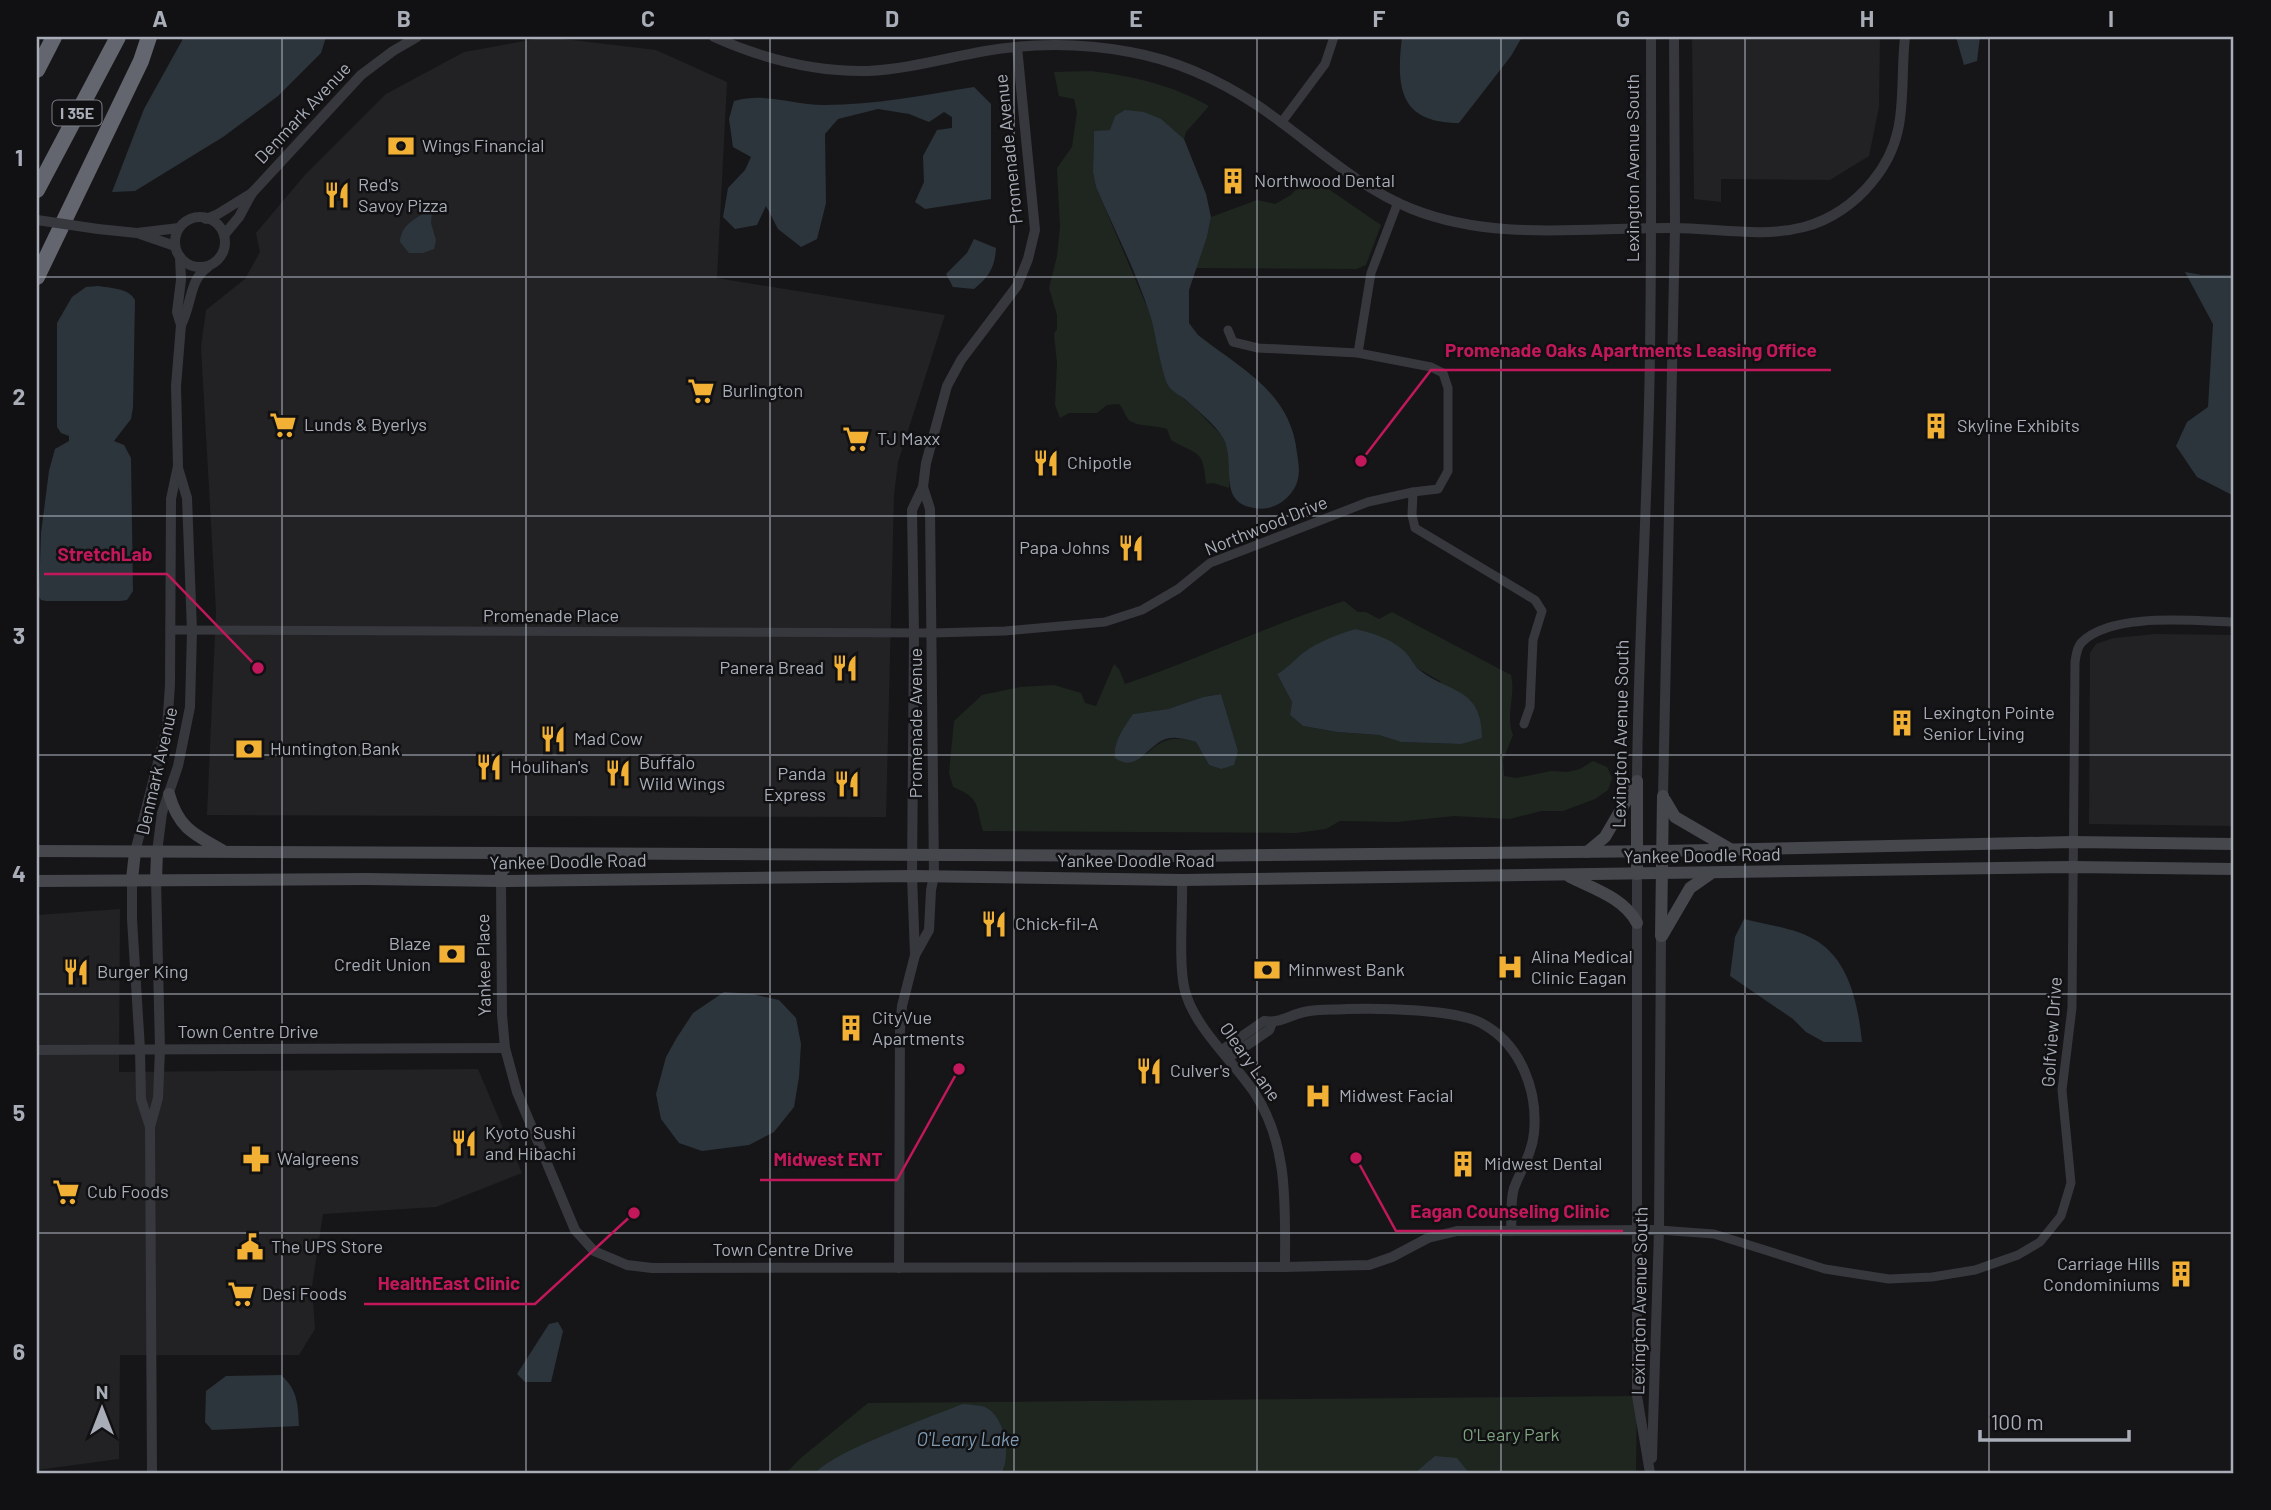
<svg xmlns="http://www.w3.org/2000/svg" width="2271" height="1510" font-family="Barlow,sans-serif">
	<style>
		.built { fill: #222225 }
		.green { fill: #1e261f; fill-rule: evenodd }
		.water { fill: #2c353c }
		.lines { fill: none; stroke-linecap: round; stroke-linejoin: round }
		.minor { stroke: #37383d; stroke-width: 9 }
		.tertiary { stroke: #37383d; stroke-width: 10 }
		.secondary { stroke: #45474d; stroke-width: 12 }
		.motorway { stroke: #63666e; stroke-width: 16 }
		.tertiary-bridge { stroke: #37383d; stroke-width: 10 }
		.grid { fill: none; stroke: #a8adb8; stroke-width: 2; stroke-opacity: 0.55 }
		.labels { text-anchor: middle; stroke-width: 5; stroke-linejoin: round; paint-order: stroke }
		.shield { fill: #111113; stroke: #7b7e86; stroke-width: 2 }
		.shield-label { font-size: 16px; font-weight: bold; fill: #a8adb8 }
		.street-label { font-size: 18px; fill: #a8adb8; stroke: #111113 }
		.poi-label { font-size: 18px; fill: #a8adb8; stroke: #111113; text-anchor: start }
		.park-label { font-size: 18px; fill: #7fa381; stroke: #111113 }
		.water-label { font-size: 19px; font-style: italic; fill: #7f9bb3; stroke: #111113 }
		.leader { fill: none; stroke: #c2185b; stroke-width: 2.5 }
		.callout-dot { fill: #c2185b; stroke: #111113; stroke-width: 2.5 }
		.callout-label { font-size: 19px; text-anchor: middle; font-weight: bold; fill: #c2185b; stroke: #111113; stroke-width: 5; stroke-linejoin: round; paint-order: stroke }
		.neatline { fill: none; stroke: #a8adb8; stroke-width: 2.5 }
		.grid-label { font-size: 23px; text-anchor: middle; font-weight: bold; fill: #a8adb8 }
	</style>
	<rect width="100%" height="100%" fill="#161618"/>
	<g class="built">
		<path d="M547,37L656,50L727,82L717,278L945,315L898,462L894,495L886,817L207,815L216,611L201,347L206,310L245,279L260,252L256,233L304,176L386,94L464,52Z"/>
		<path d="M1692,37H1880L1879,107L1869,156L1830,180L1721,179V202L1694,199Z"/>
		<path d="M2155,634L2234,635V826L2089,824L2090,653L2096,644L2114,638Z"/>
		<path d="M120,909L119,1072L478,1069L522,1173L436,1207L323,1214L312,1286L315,1329L299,1355H120L119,1459L37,1470V915Z"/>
	</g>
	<g class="green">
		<path d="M1091,71C1132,76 1173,85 1209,106L1186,132L1184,139L1160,119L1115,116L1111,130L1094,132L1093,172L1096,187L1150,314L1168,386L1195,408L1222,436L1230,454L1229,488L1213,483L1206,484C1203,448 1198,456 1171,440L1167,429C1156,425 1135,427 1128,419C1125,415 1123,408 1119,404L1107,405L1097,413H1069L1060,418L1055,405L1057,363L1054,334L1057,329V315L1049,288L1057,256L1060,227L1057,168L1072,147L1077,112L1074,99L1059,96L1054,72Z"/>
		<path d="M1308,175L1381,225L1366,265L1357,269L1196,268L1207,237L1211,217L1257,200L1275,204L1291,195Z"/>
		<path d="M1344,601L1358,612H1366L1379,619L1392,612L1511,675C1516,696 1505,715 1513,735L1503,760L1504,776L1516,778L1551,771L1567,772L1580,769L1593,761L1607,767L1612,778L1608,790L1595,799L1563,811H1541L1510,819L1454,816L1397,822L1340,821L1326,829L1296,833L983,831C975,805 982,799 953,787L949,773L954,721L982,695L1020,687L1054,685L1081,693L1085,703L1096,706L1114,664L1119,669L1125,684C1198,659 1269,625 1344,601ZM1355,629L1407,654L1417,668L1440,681L1461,744L1401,742L1379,735L1337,732L1303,726L1290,715L1292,702L1277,674L1289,667L1321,642ZM1221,694L1238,751L1221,769L1209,765L1196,742C1173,735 1161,739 1144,756L1133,714L1168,709L1203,697Z"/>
		<path d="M1637,1396L1636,1473H786L802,1457L868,1403Z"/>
	</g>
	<g class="water">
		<path d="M184,37H326L321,53L278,96L223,137L135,191L112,192L144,109Z"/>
		<path d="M1402,37H1522L1511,56L1459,123C1399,123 1396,87 1402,37Z"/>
		<path d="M1956,37H1980L1977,61L1964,65Z"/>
		<path d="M974,87L991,104V199L925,209L915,202L924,182L923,156L937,130L952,128V117L944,112L929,122L909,114L878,109L838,119L825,134L826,203L817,239L801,247L778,229L766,206L757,225L735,229L723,217L728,188L745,170L751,157L733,147L729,119L734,101C767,92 792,105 824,105C875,105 924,95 974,87Z"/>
		<path d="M1125,110L1144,112L1161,119L1184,139L1206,194L1211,217L1207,237L1189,290V323L1198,335C1241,369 1291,392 1297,453C1299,466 1301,477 1294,489C1285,503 1271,511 1254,508C1216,502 1237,463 1223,438C1215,424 1198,411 1186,400C1181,396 1173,392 1169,387C1162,377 1155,330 1150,315C1136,271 1114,229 1096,187L1093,172L1094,131L1110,130L1115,116Z"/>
		<path d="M432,208L431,223L436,240L434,249L423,253H409L400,242C401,223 418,218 432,208Z"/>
		<path d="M974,239L996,248C995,267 989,277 974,289L953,287L946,274L967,253Z"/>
		<path d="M2185,272L2202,275H2234V496L2197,477L2176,446L2187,422L2208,407L2213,324Z"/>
		<path d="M98,286C110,288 129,288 135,300L133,407L131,419L114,441L124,445L131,458L133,591L127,600L120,601H46L41,600L39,596L41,533L49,471L55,449L69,441V436L61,433L57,427V323L72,297L86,287Z"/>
		<path d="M1355,629C1374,633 1395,640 1408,655C1411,659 1414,664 1417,668C1447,694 1482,685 1482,738L1461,744L1401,742L1379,735L1337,732L1303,726L1290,715L1292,702L1277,674C1288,668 1294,660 1303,653C1319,641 1337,635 1355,629Z"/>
		<path d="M1221,694L1238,751L1234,765L1221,769L1209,765L1196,742C1186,739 1173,735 1163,740C1146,748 1136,773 1115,758C1113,741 1124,728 1133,714L1168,709L1203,697Z"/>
		<path d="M1744,919C1767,925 1796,928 1817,941C1850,962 1858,1005 1862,1042H1824L1806,1032L1793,1019L1730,976L1735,937Z"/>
		<path d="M724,992L752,994L779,1000L796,1018L801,1044L799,1077L794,1107L774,1132L749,1145L702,1151L679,1143L661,1119L656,1094L666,1057L676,1039L693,1013Z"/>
		<path d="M558,1322L563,1331L551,1382H525L517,1374L549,1324Z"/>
		<path d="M281,1375C298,1390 298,1405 299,1426L212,1430L205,1422L206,1391L226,1376Z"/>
		<path d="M963,1404C970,1405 979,1405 985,1407C1005,1416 1011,1455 1002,1472L816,1473C830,1453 935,1415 963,1404Z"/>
		<path d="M1435,1456L1457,1458L1469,1473H1415Z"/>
	</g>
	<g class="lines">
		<g class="minor">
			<path d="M1281,123L1325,64L1334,37"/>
			<path d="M1398,202L1371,273L1358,353L1431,367L1443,373L1448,388V471L1438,489L1413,492"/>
			<path d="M1228,330L1233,342L1258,348L1358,353"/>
			<path d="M170,630L933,633L1005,631L1105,622L1142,610L1178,589L1210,563L1368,502L1413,492L1412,515L1415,528L1535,600L1542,611L1533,640L1530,707L1524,724"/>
			<path d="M1659,1230L1714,1234L1825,1269L1889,1279L1932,1277L1975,1270L2018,1255L2040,1242L2061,1216L2071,1183L2062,1090L2072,1008L2075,662C2076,655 2077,647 2082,642C2112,612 2194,621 2234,622"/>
		</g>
		<g class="tertiary">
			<path d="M714,37C763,59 814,72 868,71C908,69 946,58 985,51C1032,43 1082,43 1130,52C1175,60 1219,80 1257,105C1309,140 1353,185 1412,209C1495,242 1586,227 1673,228C1716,228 1762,238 1804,227C1831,220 1855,203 1872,182C1911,136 1899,91 1905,37"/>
			<circle cx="200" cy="242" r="25"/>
			<path d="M206,219L218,214L252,193"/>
			<path d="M98,229L137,233L179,228"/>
			<path d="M140,234L175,246"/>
			<path d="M224,235L239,217L252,193L361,75L393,51L417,37"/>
			<path d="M181,325C192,305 189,279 208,267"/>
			<path d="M1637,781C1638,655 1646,530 1649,404C1652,281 1651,159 1651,37"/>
			<path d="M1663,796L1675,228L1674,37"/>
			<path d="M135,852L167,727L170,685L171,499L178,466L176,386L181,325L177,312L181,280L180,257"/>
			<path d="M157,852L162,813L178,766L190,707L192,631L187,498L178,468"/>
			<path d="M1637,874V1396L1650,1473"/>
			<path d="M132,879V919L140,1049L141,1099L150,1127"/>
			<path d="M1182,880C1183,910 1178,964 1185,991C1195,1028 1233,1061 1254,1092C1289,1145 1285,1206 1285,1267"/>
			<path d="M501,881L502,1015L505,1048L517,1092L575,1230L594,1251L627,1265L652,1268L1285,1267L1369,1265L1392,1257L1428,1238L1457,1231L1659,1230"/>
			<path d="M915,955L912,876L914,633L912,510L923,487L926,463L947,386L961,360L1017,286L1028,259L1035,230L1017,47"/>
			<path d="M37,1050L505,1048"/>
			<path d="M1222,1050L1264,1021C1279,1024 1290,1015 1304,1012C1318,1009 1333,1010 1347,1009C1378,1008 1458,1009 1483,1024C1521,1045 1538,1091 1534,1133C1532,1154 1521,1169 1514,1188C1510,1201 1512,1217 1511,1231"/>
			<path d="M1228,1058L1269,1030L1272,1023"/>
			<path d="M899,1268L900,1030L902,1006L915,955L929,930L931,890L934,876L930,509L923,487"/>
			<path d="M1652,1458L1659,1230L1661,936"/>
			<path d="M152,1473L150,1127L158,1098L160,1049L156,880"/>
		</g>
		<g class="secondary">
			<path d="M169,794C178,827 193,834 222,850"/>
			<path d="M1665,800L1675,817L1730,849"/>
			<path d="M37,851L1182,856L1662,851L2072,842L2234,844"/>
			<path d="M1587,852L1605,837L1637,782"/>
			<path d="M1637,874V781"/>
			<path d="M1570,877C1594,889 1624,898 1637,923"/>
			<path d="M132,879L135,852"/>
			<path d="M156,880L157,852"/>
			<path d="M37,881L367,879L501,881L912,876L1182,880L2072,867L2234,869"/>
			<path d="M501,881V872L510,863L550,859"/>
			<path d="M1661,936L1663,796"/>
			<path d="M1662,936L1690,888L1710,874"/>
		</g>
		<g class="motorway">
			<path d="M37,70L54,37"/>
			<path d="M37,190L118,37"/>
			<path d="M37,277L141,61L149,37"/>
		</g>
		<path class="tertiary-bridge" d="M37,220L98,229"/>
	</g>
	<path class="grid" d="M282,37V1473M526,37V1473M770,37V1473M1014,37V1473M1257,37V1473M1501,37V1473M1745,37V1473M1989,37V1473M37,277H2234M37,516H2234M37,755H2234M37,994H2234M37,1233H2234"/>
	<defs>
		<g id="bank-bare" transform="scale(2.1)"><path d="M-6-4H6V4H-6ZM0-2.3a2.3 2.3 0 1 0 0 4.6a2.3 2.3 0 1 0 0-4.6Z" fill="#f2b134" stroke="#111113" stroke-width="2.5" paint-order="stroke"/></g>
		<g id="building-bare" transform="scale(2.1)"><path d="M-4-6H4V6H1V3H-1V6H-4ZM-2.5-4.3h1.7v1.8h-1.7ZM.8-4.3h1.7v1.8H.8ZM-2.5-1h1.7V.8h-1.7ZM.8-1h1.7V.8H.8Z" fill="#f2b134" stroke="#111113" stroke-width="2.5" paint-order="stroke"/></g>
		<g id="restaurant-bare" transform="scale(2.1)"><path d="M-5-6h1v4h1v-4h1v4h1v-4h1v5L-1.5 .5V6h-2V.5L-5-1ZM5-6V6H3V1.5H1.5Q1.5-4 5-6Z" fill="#f2b134" stroke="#111113" stroke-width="2.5" paint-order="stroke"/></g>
		<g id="supermarket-bare" transform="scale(2.1)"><path d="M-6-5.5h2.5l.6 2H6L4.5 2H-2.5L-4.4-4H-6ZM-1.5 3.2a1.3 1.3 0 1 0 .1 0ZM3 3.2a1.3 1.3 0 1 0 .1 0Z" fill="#f2b134" stroke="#111113" stroke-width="2.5" paint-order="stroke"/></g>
		<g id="hospital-bare" transform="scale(2.1)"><path d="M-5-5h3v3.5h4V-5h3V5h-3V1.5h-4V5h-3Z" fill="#f2b134" stroke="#111113" stroke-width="2.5" paint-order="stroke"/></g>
		<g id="pharmacy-bare" transform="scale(2.1)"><path d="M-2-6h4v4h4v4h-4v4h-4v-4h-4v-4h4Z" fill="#f2b134" stroke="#111113" stroke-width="2.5" paint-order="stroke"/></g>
		<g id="civic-bare" transform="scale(2.1)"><path d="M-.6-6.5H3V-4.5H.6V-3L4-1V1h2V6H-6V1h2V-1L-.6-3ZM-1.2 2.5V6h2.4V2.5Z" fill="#f2b134" stroke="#111113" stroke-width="2.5" paint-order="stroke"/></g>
	</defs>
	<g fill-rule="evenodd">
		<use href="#bank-bare" x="401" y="146"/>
		<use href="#building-bare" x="1233" y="181"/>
		<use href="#restaurant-bare" x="337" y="195"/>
		<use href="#supermarket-bare" x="701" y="391"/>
		<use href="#supermarket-bare" x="283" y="425"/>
		<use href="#building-bare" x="1936" y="426"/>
		<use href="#supermarket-bare" x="856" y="439"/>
		<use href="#restaurant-bare" x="1046" y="463"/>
		<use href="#restaurant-bare" x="1131" y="548"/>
		<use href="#restaurant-bare" x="845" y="668"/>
		<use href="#building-bare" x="1902" y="723"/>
		<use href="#restaurant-bare" x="553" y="739"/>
		<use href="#bank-bare" x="249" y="749"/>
		<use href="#restaurant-bare" x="489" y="767"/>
		<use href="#restaurant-bare" x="618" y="773"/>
		<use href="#restaurant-bare" x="847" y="784"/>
		<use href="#restaurant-bare" x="994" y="924"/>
		<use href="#bank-bare" x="452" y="954"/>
		<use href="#hospital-bare" x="1510" y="967"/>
		<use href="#bank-bare" x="1267" y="970"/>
		<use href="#restaurant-bare" x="76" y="972"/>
		<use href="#building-bare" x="851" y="1028"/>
		<use href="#restaurant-bare" x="1149" y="1071"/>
		<use href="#hospital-bare" x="1318" y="1096"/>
		<use href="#restaurant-bare" x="464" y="1143"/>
		<use href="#pharmacy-bare" x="256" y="1159"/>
		<use href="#building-bare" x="1463" y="1164"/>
		<use href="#supermarket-bare" x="66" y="1192"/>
		<use href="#civic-bare" x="250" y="1247"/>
		<use href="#building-bare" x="2181" y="1274"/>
		<use href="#supermarket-bare" x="241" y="1294"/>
	</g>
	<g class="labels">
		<rect class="shield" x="52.5" y="100.5" width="49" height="25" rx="5"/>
		<g class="shield-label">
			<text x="77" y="119">I 35E</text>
		</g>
		<g class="street-label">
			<text transform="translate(303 113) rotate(-47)" y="6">Denmark Avenue</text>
			<text transform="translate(1009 149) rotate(-96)" y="6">Promenade Avenue</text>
			<text transform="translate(1633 168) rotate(-90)" y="6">Lexington Avenue South</text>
			<text transform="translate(1266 526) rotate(-22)" y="6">Northwood Drive</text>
			<text x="551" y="622">Promenade Place</text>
			<text transform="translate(916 723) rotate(-90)" y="6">Promenade Avenue</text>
			<text transform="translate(1621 734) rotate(-89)" y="6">Lexington Avenue South</text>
			<text transform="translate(157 771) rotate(-77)" y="6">Denmark Avenue</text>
			<text transform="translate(1702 856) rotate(-1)" y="6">Yankee Doodle Road</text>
			<text x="1136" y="867">Yankee Doodle Road</text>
			<text transform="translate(568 862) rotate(-1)" y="6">Yankee Doodle Road</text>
			<text transform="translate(484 965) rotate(-91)" y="6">Yankee Place</text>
			<text x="248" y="1038">Town Centre Drive</text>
			<text transform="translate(2052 1032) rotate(-86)" y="6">Golfview Drive</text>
			<text transform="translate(1250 1062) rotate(55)" y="6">Oleary Lane</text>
			<text x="783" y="1256">Town Centre Drive</text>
			<text transform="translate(1640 1301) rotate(-89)" y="6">Lexington Avenue South</text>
		</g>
		<g class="poi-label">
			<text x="422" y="152">Wings Financial</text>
			<text x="1254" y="187">Northwood Dental</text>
			<text x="358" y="191">Red's<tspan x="358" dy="21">Savoy Pizza</tspan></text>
			<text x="722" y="397">Burlington</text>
			<text x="304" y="431">Lunds &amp; Byerlys</text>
			<text x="1957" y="432">Skyline Exhibits</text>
			<text x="877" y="445">TJ Maxx</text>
			<text x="1067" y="469">Chipotle</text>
			<text x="1110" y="554" text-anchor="end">Papa Johns</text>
			<text x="824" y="674" text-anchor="end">Panera Bread</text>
			<text x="1923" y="719">Lexington Pointe<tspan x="1923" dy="21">Senior Living</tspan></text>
			<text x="574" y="745">Mad Cow</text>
			<text x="270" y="755">Huntington Bank</text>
			<text x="639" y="769">Buffalo<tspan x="639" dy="21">Wild Wings</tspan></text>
			<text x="510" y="773">Houlihan's</text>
			<text x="826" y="780" text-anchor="end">Panda<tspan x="826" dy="21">Express</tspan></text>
			<text x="1015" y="930">Chick-fil-A</text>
			<text x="431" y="950" text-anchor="end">Blaze<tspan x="431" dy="21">Credit Union</tspan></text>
			<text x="1531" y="963">Alina Medical<tspan x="1531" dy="21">Clinic Eagan</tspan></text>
			<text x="1288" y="976">Minnwest Bank</text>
			<text x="97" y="978">Burger King</text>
			<text x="872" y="1024">CityVue<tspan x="872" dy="21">Apartments</tspan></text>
			<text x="1170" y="1077">Culver's</text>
			<text x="1339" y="1102">Midwest Facial</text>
			<text x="485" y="1139">Kyoto Sushi<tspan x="485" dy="21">and Hibachi</tspan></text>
			<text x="277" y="1165">Walgreens</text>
			<text x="1484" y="1170">Midwest Dental</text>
			<text x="87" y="1198">Cub Foods</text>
			<text x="271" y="1253">The UPS Store</text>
			<text x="2160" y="1270" text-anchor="end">Carriage Hills<tspan x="2160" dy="21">Condominiums</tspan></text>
			<text x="262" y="1300">Desi Foods</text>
		</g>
		<g class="park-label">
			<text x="1511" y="1441">O'Leary Park</text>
		</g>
		<g class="water-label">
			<text x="968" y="1446">O'Leary Lake</text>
		</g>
	</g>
	<path class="leader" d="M1361 461L1431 370H1831M258 668L167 574H44M959 1069L897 1180H760M1356 1158L1396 1231H1623M634 1213L535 1304H364"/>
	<g class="callout-dot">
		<circle cx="1361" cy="461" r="7"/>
		<circle cx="258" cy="668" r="7"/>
		<circle cx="959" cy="1069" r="7"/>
		<circle cx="1356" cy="1158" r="7"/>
		<circle cx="634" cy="1213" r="7"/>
	</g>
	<g class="callout-label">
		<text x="1631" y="357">Promenade Oaks Apartments Leasing Office</text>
		<text x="105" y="561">StretchLab</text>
		<text x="828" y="1166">Midwest ENT</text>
		<text x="1510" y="1218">Eagan Counseling Clinic</text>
		<text x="449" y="1290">HealthEast Clinic</text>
	</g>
	<rect width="2271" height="1510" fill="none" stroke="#111113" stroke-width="77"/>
	<g transform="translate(102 1409)" stroke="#111113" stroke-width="5" paint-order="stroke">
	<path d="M0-5L12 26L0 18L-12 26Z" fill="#a8adb8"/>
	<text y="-10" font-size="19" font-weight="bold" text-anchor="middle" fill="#a8adb8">N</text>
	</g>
	<path d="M1980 1430v10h149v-10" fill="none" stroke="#a8adb8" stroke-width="3.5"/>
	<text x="1991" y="1430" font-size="21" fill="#a8adb8" stroke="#111113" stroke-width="5" paint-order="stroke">100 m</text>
	<rect x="38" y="38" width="2194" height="1434" class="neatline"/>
	<g class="grid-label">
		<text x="160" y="27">A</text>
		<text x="404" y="27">B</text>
		<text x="648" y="27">C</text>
		<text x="892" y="27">D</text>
		<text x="1136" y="27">E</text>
		<text x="1379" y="27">F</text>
		<text x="1623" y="27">G</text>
		<text x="1867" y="27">H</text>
		<text x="2111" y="27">I</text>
		<text x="19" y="166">1</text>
		<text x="19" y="405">2</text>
		<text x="19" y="644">3</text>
		<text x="19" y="882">4</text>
		<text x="19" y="1121">5</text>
		<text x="19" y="1360">6</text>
	</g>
</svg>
